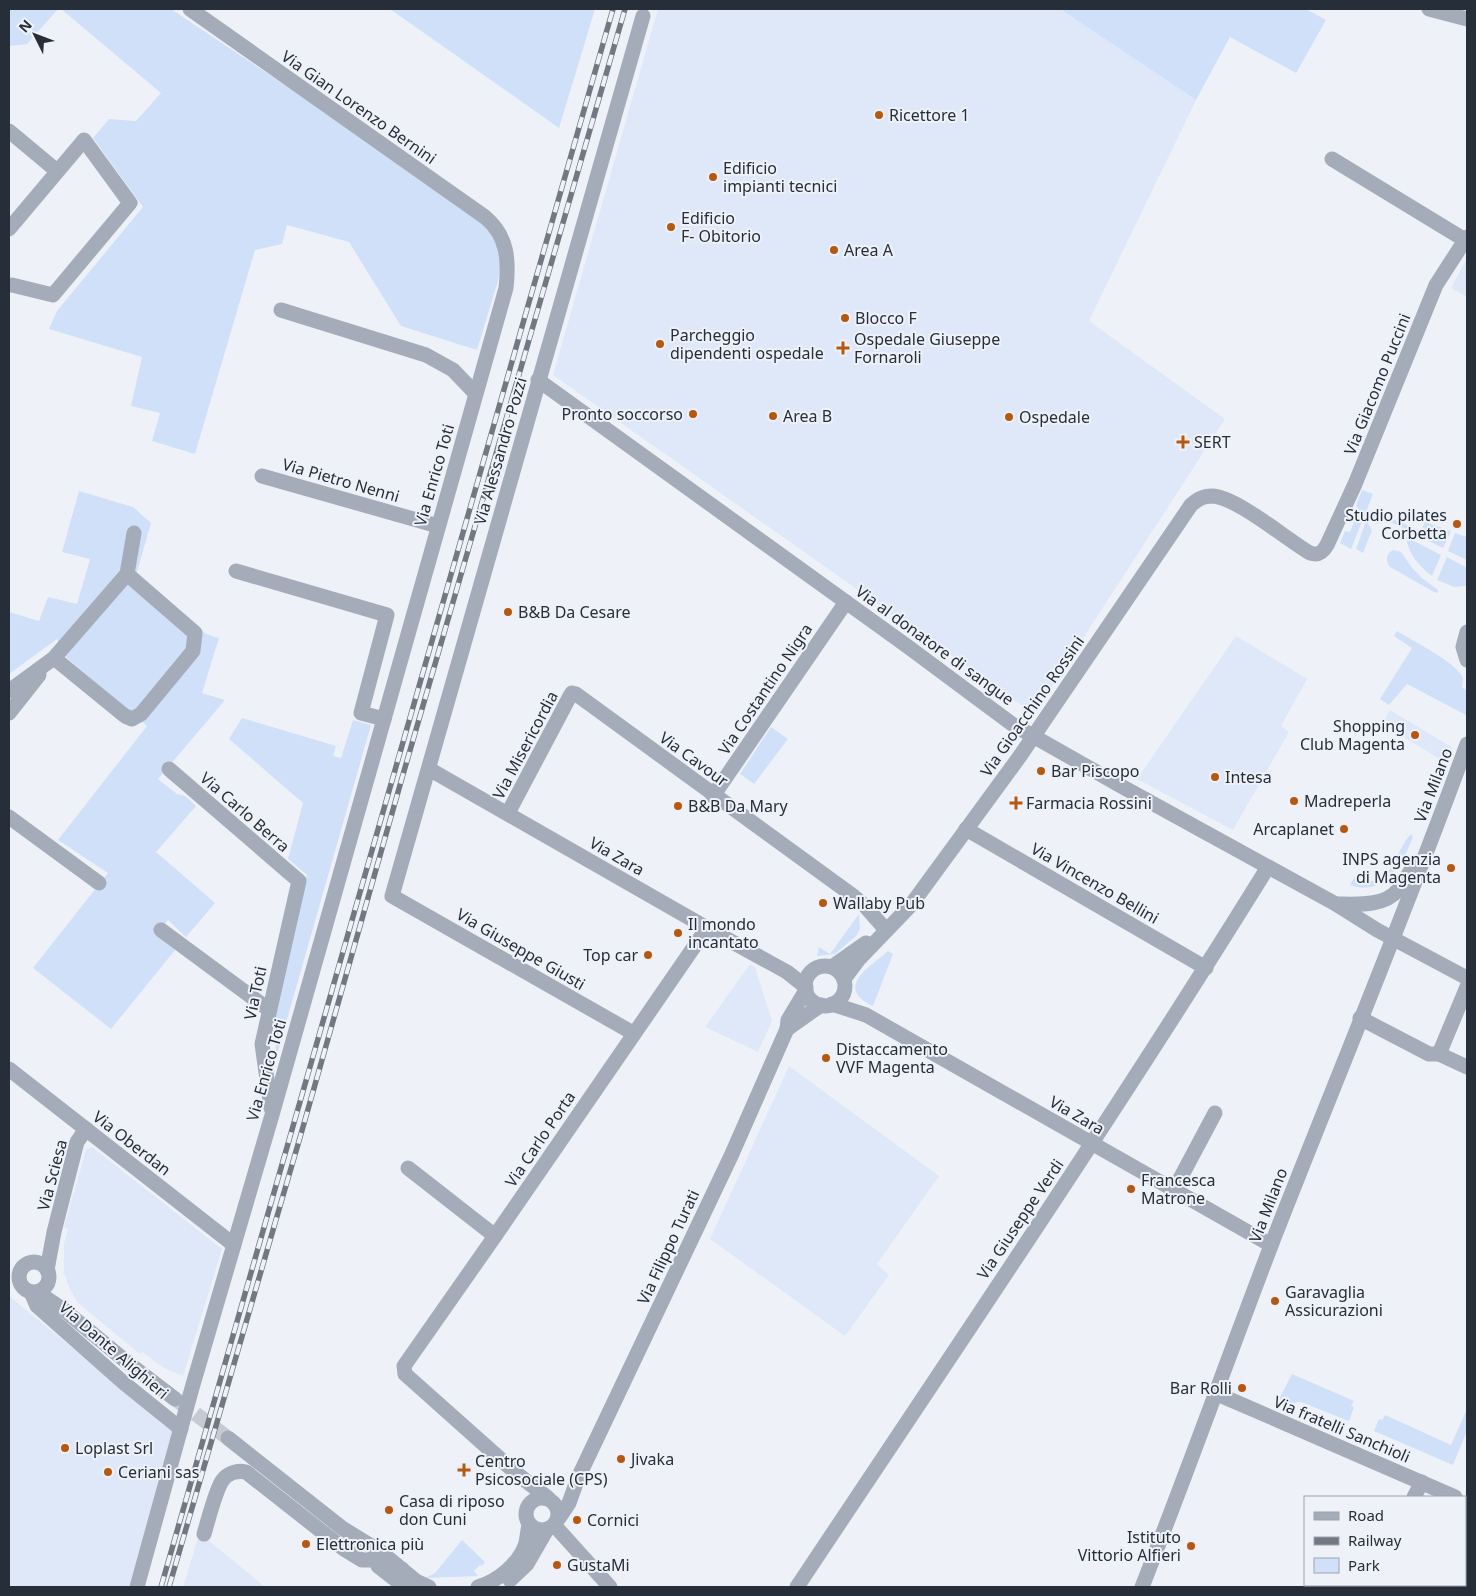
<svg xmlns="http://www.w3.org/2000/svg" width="1476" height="1596" font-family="'Noto Sans',sans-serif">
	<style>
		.built { fill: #dfe8f8 }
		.green { fill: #d0e0f9 }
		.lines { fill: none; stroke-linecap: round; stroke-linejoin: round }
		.minor-tunnel { stroke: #c6cbd2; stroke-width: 15; stroke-dasharray: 15 8; stroke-linecap: butt }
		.minor { stroke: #a4acba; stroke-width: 15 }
		.rail-casing { stroke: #727882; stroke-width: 5.5 }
		.rail { stroke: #eef2f8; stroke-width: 4; stroke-dasharray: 11; stroke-linecap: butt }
		.poi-dot { fill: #b75810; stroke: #eef2f8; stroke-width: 2 }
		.labels { text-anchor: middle; stroke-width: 4; stroke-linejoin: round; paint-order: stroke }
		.street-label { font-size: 16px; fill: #262e3a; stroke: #eef2f8 }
		.poi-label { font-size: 16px; fill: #262e3a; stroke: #eef2f8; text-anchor: start }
	</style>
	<rect width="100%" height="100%" fill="#eef2f8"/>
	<g class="built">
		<path d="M658,9H1060L1196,100L1089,321L1225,419L1034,714L553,375Z"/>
		<path d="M1467,258V297L1451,288Z"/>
		<path d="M1236,636L1307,679L1281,726L1289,732L1233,830L1137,779Z"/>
		<path d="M1390,710L1453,748L1446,763L1382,724Z"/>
		<path d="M750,964L755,967L772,1021L758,1052L705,1027Z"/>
		<path d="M789,1066L939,1176L877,1264L889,1275L845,1336L710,1239Z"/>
		<path d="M92,1147L222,1249L183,1376L164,1368L142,1352L140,1354L77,1302L69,1287L64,1272V1244L68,1229L64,1227L86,1150Z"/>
		<path d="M9,1296L174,1431L129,1587H9Z"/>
		<path d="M199,1535L208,1540L265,1587H183Z"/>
	</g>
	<g class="green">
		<path d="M9,9H58L27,44L9,46Z"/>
		<path d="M61,9H171L310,102L482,223L491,234L497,246L501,264L498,281L477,350L401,326L349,242L287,225L282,244L255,250L195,454L152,441L160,413L131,406L142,357L49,329L57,311L143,207L93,138L109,119L136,121L161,93Z"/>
		<path d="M390,9H595L559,128Z"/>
		<path d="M1060,9H1306L1326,20L1296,73L1230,37L1196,100Z"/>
		<path d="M1362,490L1373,494L1351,549L1340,543L1345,531L1350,532L1359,510L1356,505Z"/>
		<path d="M79,491L133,507L151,523L136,575L206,634L219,638L202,693L225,700L158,779L177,794L185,796L196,806L156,852L215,903L186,937L168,920L156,935L175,950L111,1029L33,968L108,873L58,840L147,726L67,658L57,639L9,674V612L39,621L48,597L77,604L90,559L62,552Z"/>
		<path d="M1371,510L1421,531L1425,522L1451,531L1443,548L1393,523L1384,522L1377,524L1374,520Z"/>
		<path d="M1366,521L1372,530L1363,553L1356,549Z"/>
		<path d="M1455,533L1467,537V560L1448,551Z"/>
		<path d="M1406,537L1441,555L1432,576C1418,565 1409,555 1406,537Z"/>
		<path d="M1393,550L1401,552L1413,569L1422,578L1438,590V593L1434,592L1390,567C1385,560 1386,554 1393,550Z"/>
		<path d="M1447,557L1467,568V586L1454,587L1437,580Z"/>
		<path d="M1397,631C1413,641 1454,661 1462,676C1464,680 1463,683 1462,687L1467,691L1466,715L1407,684L1389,705L1380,699L1412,648L1394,636Z"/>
		<path d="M242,718L336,746L333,756L341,758L353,720L371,725L276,1058L275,1017L307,875L288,859L303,803L229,739Z"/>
		<path d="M771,727L788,739L754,784L740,774Z"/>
		<path d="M1411,834L1413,837C1403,863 1383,898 1350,885L1355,876C1391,896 1394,851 1411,834Z"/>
		<path d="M859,914L860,929L856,936L835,954L817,956L819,947L830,954Z"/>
		<path d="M888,951L893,954L873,1006C834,987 869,968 888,951Z"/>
		<path d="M1292,1374L1354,1401L1351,1406L1354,1407L1349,1421L1301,1402C1292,1402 1285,1409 1275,1407Z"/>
		<path d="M1467,1409V1431L1453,1465L1374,1431L1379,1419L1382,1420L1385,1415L1451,1445Z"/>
		<path d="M462,1540L485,1562L482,1566L480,1565L474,1571L478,1576L425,1578L435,1573Z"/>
	</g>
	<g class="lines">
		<path class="minor-tunnel" d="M177,1400L228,1438"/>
		<g class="minor">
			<path d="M1429,9L1467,19"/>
			<path d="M9,131L57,171"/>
			<path d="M1332,159L1465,240"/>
			<path d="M9,229L84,140L130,203L53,295L12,285"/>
			<path d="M281,310L426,355L453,370L475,393"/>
			<path d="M538,380L907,646L1012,724L1121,786L1334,903L1377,930L1467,978"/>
			<path d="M262,476L438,526"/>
			<path d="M236,571L387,615L361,713L384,719"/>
			<path d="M1467,632L1463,647L1467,660"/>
			<path d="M54,658L125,716L132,719L141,714L193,651L195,633L127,574"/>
			<path d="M9,691L54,658L127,574L134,533"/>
			<path d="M9,713L39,675"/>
			<path d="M169,769L299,881L262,1044L271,1108"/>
			<path d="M429,769L707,928L787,972L806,987"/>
			<path d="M713,796L846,602"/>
			<path d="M508,813L570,696L572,693L576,694L852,895L865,906L886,930"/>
			<path d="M9,817L99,883"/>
			<path d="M966,829L1206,968"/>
			<path d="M1336,904C1356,904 1384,907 1398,890C1404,883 1408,874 1413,867"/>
			<path d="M161,930L268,1009"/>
			<circle cx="825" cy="986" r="20"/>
			<path d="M832,967L866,943"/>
			<path d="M844,979L859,959L911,905L1020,756L1191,505C1198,499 1203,496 1212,496C1237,497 1287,540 1310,553C1319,556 1323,552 1327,545L1355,484L1436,285L1467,237"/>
			<path d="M832,1004L866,1015L1271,1245"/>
			<path d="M1360,1018L1429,1054H1439L1467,987"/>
			<path d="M787,1029L821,1005"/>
			<path d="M633,1033L392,896L643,16"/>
			<path d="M1439,1054L1467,1067"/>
			<path d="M9,1069L234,1245"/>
			<path d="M408,1168L495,1236"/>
			<path d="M1174,1190L1215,1113"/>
			<circle cx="34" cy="1277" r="15"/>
			<path d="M47,1270L54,1232L77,1142L86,1129"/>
			<path d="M31,1292L37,1306L124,1383L181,1429"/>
			<path d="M37,1292L64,1310L128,1363L175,1399"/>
			<path d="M1215,1393L1455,1497"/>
			<path d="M228,1438L342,1528L381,1552L416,1581L429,1587"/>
			<path d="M1414,1497L1422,1482"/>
			<circle cx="542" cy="1514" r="16"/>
			<path d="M548,1498L516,1473L405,1374L404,1366L495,1236L707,928"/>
			<path d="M559,1518L569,1503L578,1478L731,1156L787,1029L788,1020L806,990"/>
			<path d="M555,1526L610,1587"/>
			<path d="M204,1534C208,1521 215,1492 222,1481C227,1473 237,1470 246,1472L344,1549L362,1560H381L395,1569H402"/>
			<path d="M378,1566L405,1587"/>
			<path d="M510,1580L527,1564L546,1531"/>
			<path d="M137,1587L192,1388L272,1115L506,288C509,261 508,236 485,217L190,9"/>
			<path d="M478,1587C498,1581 519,1564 526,1543C527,1537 528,1530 529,1524"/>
			<path d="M797,1587C956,1348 1117,1111 1268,867"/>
			<path d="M1142,1587C1187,1473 1228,1358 1272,1243C1337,1077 1406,912 1467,744"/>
			<path d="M1371,1587L1372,1585"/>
		</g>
		<g class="rail-casing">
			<g id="rail">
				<path d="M161,1587L613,9"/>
				<path d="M169,1587L301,1134L402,778L625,9"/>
			</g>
		</g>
		<use href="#rail" class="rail"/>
	</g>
	<g class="poi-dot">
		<circle cx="879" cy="115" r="5"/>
		<circle cx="713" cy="177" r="5"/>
		<circle cx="671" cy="227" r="5"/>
		<circle cx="834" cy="250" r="5"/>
		<circle cx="845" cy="318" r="5"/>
		<circle cx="660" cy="344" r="5"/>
		<path d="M840.5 340.5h5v5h5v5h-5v5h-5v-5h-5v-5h5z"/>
		<circle cx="693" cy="414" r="5"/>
		<circle cx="773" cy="416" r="5"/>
		<circle cx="1009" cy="417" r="5"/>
		<path d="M1180.5 434.5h5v5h5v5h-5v5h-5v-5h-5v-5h5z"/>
		<circle cx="1457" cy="524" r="5"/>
		<circle cx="508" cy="612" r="5"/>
		<circle cx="1415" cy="735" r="5"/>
		<circle cx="1041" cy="771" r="5"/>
		<circle cx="1215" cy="777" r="5"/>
		<circle cx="1294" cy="801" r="5"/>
		<path d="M1013.5 795.5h5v5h5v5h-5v5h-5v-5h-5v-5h5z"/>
		<circle cx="678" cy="806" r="5"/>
		<circle cx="1344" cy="829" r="5"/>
		<circle cx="1451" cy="868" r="5"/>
		<circle cx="823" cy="903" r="5"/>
		<circle cx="678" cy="933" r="5"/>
		<circle cx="648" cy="955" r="5"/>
		<circle cx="826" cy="1058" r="5"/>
		<circle cx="1131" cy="1189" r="5"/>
		<circle cx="1275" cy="1301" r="5"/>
		<circle cx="1242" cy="1388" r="5"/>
		<circle cx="65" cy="1448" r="5"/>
		<circle cx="621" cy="1459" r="5"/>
		<path d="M461.5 1462.5h5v5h5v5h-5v5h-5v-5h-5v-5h5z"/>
		<circle cx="108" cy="1472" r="5"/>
		<circle cx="389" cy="1510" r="5"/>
		<circle cx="577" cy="1520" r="5"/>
		<circle cx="306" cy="1544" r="5"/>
		<circle cx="1191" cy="1546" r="5"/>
		<circle cx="557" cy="1565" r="5"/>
	</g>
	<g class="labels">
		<g class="street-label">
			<text transform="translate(359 107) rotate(35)" y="6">Via Gian Lorenzo Bernini</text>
			<text transform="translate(1377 384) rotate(-68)" y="6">Via Giacomo Puccini</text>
			<text transform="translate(500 451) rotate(-74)" y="6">Via Alessandro Pozzi</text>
			<text transform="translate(434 475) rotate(-74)" y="6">Via Enrico Toti</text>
			<text transform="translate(341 480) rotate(16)" y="6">Via Pietro Nenni</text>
			<text transform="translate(935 645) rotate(36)" y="6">Via al donatore di sangue</text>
			<text transform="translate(765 689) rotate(-56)" y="6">Via Costantino Nigra</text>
			<text transform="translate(1032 706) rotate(-55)" y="6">Via Gioacchino Rossini</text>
			<text transform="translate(525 745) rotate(-62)" y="6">Via Misericordia</text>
			<text transform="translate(694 759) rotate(36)" y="6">Via Cavour</text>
			<text transform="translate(1433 785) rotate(-69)" y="6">Via Milano</text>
			<text transform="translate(245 812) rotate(41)" y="6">Via Carlo Berra</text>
			<text transform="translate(617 856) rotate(30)" y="6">Via Zara</text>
			<text transform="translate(1095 883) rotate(30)" y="6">Via Vincenzo Bellini</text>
			<text transform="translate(521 949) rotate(30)" y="6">Via Giuseppe Giusti</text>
			<text transform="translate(255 993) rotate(-78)" y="6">Via Toti</text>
			<text transform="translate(266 1070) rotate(-74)" y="6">Via Enrico Toti</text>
			<text transform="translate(1077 1115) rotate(30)" y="6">Via Zara</text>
			<text transform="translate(540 1139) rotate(-56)" y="6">Via Carlo Porta</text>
			<text transform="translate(132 1143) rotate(38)" y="6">Via Oberdan</text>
			<text transform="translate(52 1175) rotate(-75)" y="6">Via Sciesa</text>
			<text transform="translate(1268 1205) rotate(-69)" y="6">Via Milano</text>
			<text transform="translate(1020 1219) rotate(-56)" y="6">Via Giuseppe Verdi</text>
			<text transform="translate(668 1247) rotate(-65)" y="6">Via Filippo Turati</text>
			<text transform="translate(114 1350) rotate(41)" y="6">Via Dante Alighieri</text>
			<text transform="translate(1342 1429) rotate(23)" y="6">Via fratelli Sanchioli</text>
		</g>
		<g class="poi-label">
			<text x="889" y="121">Ricettore 1</text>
			<text x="723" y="174">Edificio<tspan x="723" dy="18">impianti tecnici</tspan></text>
			<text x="681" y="224">Edificio<tspan x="681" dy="18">F- Obitorio</tspan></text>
			<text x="844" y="256">Area A</text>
			<text x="855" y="324">Blocco F</text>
			<text x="670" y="341">Parcheggio<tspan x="670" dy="18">dipendenti ospedale</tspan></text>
			<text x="854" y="345">Ospedale Giuseppe<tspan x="854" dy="18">Fornaroli</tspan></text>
			<text x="683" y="420" text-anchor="end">Pronto soccorso</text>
			<text x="783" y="422">Area B</text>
			<text x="1019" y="423">Ospedale</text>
			<text x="1194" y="448">SERT</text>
			<text x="1447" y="521" text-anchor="end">Studio pilates<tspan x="1447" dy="18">Corbetta</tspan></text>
			<text x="518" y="618">B&amp;B Da Cesare</text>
			<text x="1405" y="732" text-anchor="end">Shopping<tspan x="1405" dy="18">Club Magenta</tspan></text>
			<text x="1051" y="777">Bar Piscopo</text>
			<text x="1225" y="783">Intesa</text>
			<text x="1304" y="807">Madreperla</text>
			<text x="1026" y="809">Farmacia Rossini</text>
			<text x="688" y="812">B&amp;B Da Mary</text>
			<text x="1334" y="835" text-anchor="end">Arcaplanet</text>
			<text x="1441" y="865" text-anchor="end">INPS agenzia<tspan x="1441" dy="18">di Magenta</tspan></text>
			<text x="833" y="909">Wallaby Pub</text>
			<text x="688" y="930">Il mondo<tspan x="688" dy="18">incantato</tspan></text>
			<text x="638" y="961" text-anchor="end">Top car</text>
			<text x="836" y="1055">Distaccamento<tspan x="836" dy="18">VVF Magenta</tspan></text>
			<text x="1141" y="1186">Francesca<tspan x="1141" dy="18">Matrone</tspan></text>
			<text x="1285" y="1298">Garavaglia<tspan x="1285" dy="18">Assicurazioni</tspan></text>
			<text x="1232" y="1394" text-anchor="end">Bar Rolli</text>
			<text x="75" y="1454">Loplast Srl</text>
			<text x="631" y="1465">Jivaka</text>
			<text x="475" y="1467">Centro<tspan x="475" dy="18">Psicosociale (CPS)</tspan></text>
			<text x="118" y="1478">Ceriani sas</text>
			<text x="399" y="1507">Casa di riposo<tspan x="399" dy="18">don Cuni</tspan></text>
			<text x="587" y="1526">Cornici</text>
			<text x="1181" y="1543" text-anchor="end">Istituto<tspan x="1181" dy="18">Vittorio Alfieri</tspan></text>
			<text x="316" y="1550">Elettronica più</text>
			<text x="567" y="1571">GustaMi</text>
		</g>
	</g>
	<rect width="1476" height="1596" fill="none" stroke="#262e3a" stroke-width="20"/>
	<rect x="1304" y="1496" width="162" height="90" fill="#eef2f8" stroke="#9ea4ac"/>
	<rect x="1314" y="1512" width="25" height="8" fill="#a4acba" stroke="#9ea4ac"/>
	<text x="1348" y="1521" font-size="15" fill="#262e3a">Road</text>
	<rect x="1314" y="1537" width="25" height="8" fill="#727882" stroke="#9ea4ac"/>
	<text x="1348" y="1546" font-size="15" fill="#262e3a">Railway</text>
	<rect x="1314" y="1558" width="25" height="15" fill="#d0e0f9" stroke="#9ea4ac"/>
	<text x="1348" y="1571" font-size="15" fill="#262e3a">Park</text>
	<g transform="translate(35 35) rotate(312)" stroke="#eef2f8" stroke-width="4" paint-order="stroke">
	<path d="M0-4L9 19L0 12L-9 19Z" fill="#262e3a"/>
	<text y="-8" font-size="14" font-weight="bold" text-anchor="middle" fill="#262e3a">N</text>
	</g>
</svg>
